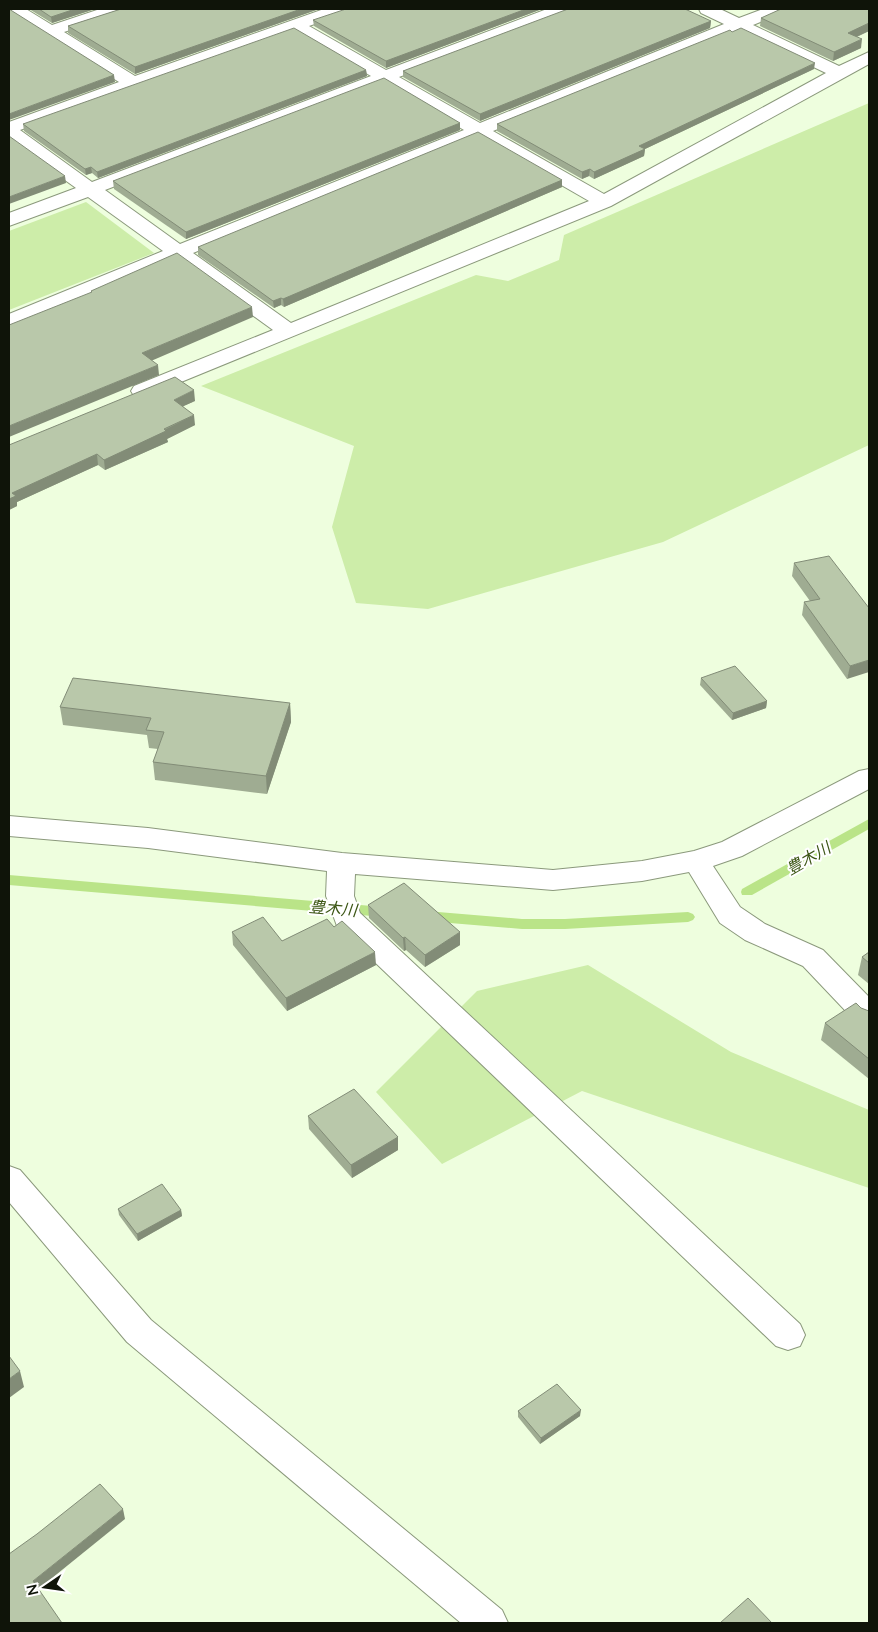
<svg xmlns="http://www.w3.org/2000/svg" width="878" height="1632" font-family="Lato,'Noto Sans JP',sans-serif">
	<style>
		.green { fill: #cdeda9 }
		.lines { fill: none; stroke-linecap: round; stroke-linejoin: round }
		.stream { fill: #bae488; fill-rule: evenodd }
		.minor-casing { stroke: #8b997c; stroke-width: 2 }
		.minor { fill: #fff; fill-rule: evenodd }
		.wall { fill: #9fac92 }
		.shaded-wall { fill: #828c77 }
		.building { fill: #b9c8aa; stroke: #828c77 }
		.labels { text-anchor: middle; stroke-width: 4; stroke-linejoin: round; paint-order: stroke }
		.water-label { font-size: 16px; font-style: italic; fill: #3c5615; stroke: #fff }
	</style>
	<rect width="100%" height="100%" fill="#eefede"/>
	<g class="green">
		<path d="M869,103V445L663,542L428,609L356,603L332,527L354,446L201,386L476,275L508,281L559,260L564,235Z"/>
		<path d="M86,202L154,253L9,310V231Z"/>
		<path d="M588,965L731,1052L869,1110V1188L582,1091L442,1164L376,1092L477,991Z"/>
	</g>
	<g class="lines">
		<g class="stream">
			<path d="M869,819V829L752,895H742L741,892L742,889Z"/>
			<path d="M9,875L384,907L389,909L391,912L389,915L384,917L9,885Z"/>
			<path d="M426,911L522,919H565L688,912L693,914L695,917L693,920L688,922L565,929H522L426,921L421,919L419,916L421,913Z"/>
		</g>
		<g class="minor-casing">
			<g id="minor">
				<path d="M9,9H26L52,25L100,9H124L122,13L64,32L135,76L324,9H349L346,13L309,26L386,70L547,9H570L568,13L399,77L480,123L724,24L701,13L699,9H720L739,18L763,9H785L783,13L753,25L839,66L869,52V64L611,206L142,398L134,396L131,391L134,386L273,330L176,260L9,327V314L163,251L88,197L9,226V213L76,188L9,140V122L119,82L9,13ZM738,31L826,73L604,194L493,131ZM294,32L371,76L92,182L20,130ZM384,83L464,130L180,244L105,190ZM478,137L589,201L291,323L193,253Z"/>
				<path d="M869,769V789L742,856L713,866L740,907L765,924L823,950L869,997V1028L858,1024L803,966L745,940L720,923L689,872L642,881L553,890L355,874L354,896L360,913L800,1324L805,1335L800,1346L788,1350L776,1346L337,926L326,896L327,871L148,848L9,836V816L148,828L342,853L553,870L642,861L694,851L722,842L859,771Z"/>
				<path d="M9,1166L20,1170L151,1320L502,1610L508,1623H461L127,1342L9,1202Z"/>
			</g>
		</g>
		<use href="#minor" class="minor"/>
	</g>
	<g class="wall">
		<path d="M29,9H95L52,23Z"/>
		<path d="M121,9H319L135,74L68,33V26Z"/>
		<path d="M542,9L386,68L314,26L313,20Z"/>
		<path d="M869,9V31L857,37L861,48L833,61L760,26L761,18Z"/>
		<path d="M711,21L710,28L480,121L403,77V71Z"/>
		<path d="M814,69L645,149L644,156L594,179L589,176L582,179L497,131V124Z"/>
		<path d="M366,70L367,76L98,178L92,173L86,175L24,131L23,124Z"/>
		<path d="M460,123V130L186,239L114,189L113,181Z"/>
		<path d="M562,180V187L284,307L281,305L274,308L198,255V247Z"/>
		<path d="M195,401L183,406L195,425L167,439L168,442L105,470L98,465L17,502V506L9,510V445Z"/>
		<path d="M794,563L869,608L847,679L802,615L804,602L810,601L792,576Z"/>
		<path d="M701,678L767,701L766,708L732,720L700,685Z"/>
		<path d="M290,703L291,722L267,794L155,780L153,762L158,749L149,748L147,735L63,725L60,707Z"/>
		<path d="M368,905L460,945L425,967L406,950L404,951L369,918Z"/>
		<path d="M334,927L376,965L287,1011L233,945L232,932L282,941Z"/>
		<path d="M869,952V984L858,975L862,957Z"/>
		<path d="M861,1008L869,1011V1079L821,1040L825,1023Z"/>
		<path d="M308,1116L398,1137V1150L352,1178L309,1129Z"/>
		<path d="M118,1209L181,1210L182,1216L138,1241L119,1215Z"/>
		<path d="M518,1411L580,1416L540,1444L518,1417Z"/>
	</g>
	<g class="shaded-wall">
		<path d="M75,9H95L52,23L51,17Z"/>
		<path d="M301,9H319L135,74V67Z"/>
		<path d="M526,9H542L386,68V61Z"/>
		<path d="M711,21L710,28L480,121V114Z"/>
		<path d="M869,23V31L847,41L848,33Z"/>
		<path d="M862,39L861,48L833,61L834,52Z"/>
		<path d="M815,63L814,69L645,149L644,156L594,179V172L639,146Z"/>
		<path d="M366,70L367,76L98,178L97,172Z"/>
		<path d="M114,75L115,82L9,120V114Z"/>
		<path d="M460,123V130L186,239V232Z"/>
		<path d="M91,167L92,173L86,175L85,169Z"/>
		<path d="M590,169L589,176L582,179V172Z"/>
		<path d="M65,176L66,183L9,204V197Z"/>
		<path d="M562,180V187L284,307L283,299Z"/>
		<path d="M281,298V305L274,308L273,301Z"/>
		<path d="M252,307L253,317L144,364L142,353Z"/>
		<path d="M158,365L159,375L9,437V426Z"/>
		<path d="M194,390L195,401L175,410L174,400Z"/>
		<path d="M194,415L195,425L167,439L168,442L105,470L104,460Z"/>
		<path d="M97,454L98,465L17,502V506L9,510V499L12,493Z"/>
		<path d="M869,660V672L847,679L850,666Z"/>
		<path d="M767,701L766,708L732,720L733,713Z"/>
		<path d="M290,703L291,722L267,794L266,776Z"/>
		<path d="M460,932V945L425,967V955Z"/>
		<path d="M405,937L406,950L404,951L403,938Z"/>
		<path d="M375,952L376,965L287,1011L286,998Z"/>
		<path d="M398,1137V1150L352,1178L351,1165Z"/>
		<path d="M181,1210L182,1216L138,1241L137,1234Z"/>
		<path d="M20,1371L24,1387L9,1398V1379Z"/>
		<path d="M581,1410L580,1416L540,1444L541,1438Z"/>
		<path d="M123,1509L125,1519L36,1591L33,1581Z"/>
	</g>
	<g class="building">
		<path d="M9,9L114,75L9,114Z"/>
		<path d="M39,9H75L51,17Z"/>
		<path d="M121,9H301L135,67L68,26Z"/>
		<path d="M346,9H526L386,61L313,20Z"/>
		<path d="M568,9H685L711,21L480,114L403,71Z"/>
		<path d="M781,9H869V23L848,33L862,39L834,52L761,18Z"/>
		<path d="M294,28L366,70L97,172L91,167L85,169L23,124Z"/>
		<path d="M741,28L815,63L639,146L645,149L594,172L590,169L582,172L497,124L730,30L732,32Z"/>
		<path d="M384,78L460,123L186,232L113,181Z"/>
		<path d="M478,132L562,180L283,299L281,298L273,301L198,247Z"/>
		<path d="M9,136L65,176L9,197Z"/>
		<path d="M177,253L252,307L142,353L158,365L9,426V325L92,292L91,291Z"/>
		<path d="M175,377L194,390L174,400L194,415L164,429L166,431L104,460L97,454L12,493L16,496L9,499V445Z"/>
		<path d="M829,556L869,608V660L850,666L804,602L820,599L794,563Z"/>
		<path d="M735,666L767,701L733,713L701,678Z"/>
		<path d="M73,678L290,703L266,776L153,762L164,732L146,730L151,718L60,707Z"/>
		<path d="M404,883L460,932L425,955L405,937L403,938L368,905Z"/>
		<path d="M263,917L282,941L327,919L334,927L342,921L375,952L286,998L232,932Z"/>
		<path d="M869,952V963L862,957Z"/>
		<path d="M856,1003L861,1008L869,1011V1059L825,1023Z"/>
		<path d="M354,1089L398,1137L351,1165L308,1116Z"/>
		<path d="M162,1184L181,1210L137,1234L118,1209Z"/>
		<path d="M9,1356L20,1371L9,1379Z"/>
		<path d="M557,1384L581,1410L541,1438L518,1411Z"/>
		<path d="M100,1484L123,1509L33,1581L62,1623H9V1554L37,1534Z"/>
		<path d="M748,1598L772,1623H720Z"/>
	</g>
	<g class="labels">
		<g class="water-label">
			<text transform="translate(808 858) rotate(-30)" y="6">豊木川</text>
			<text transform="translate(333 908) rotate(5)" y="6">豊木川</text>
		</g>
	</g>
	<rect width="878" height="1632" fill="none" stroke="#0f1409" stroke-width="20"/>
	<g transform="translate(45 1587) rotate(257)" stroke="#ffffff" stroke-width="4" paint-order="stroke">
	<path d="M0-4L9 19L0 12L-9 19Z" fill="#0f1409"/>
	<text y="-8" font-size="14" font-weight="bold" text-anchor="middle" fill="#0f1409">N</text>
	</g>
</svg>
